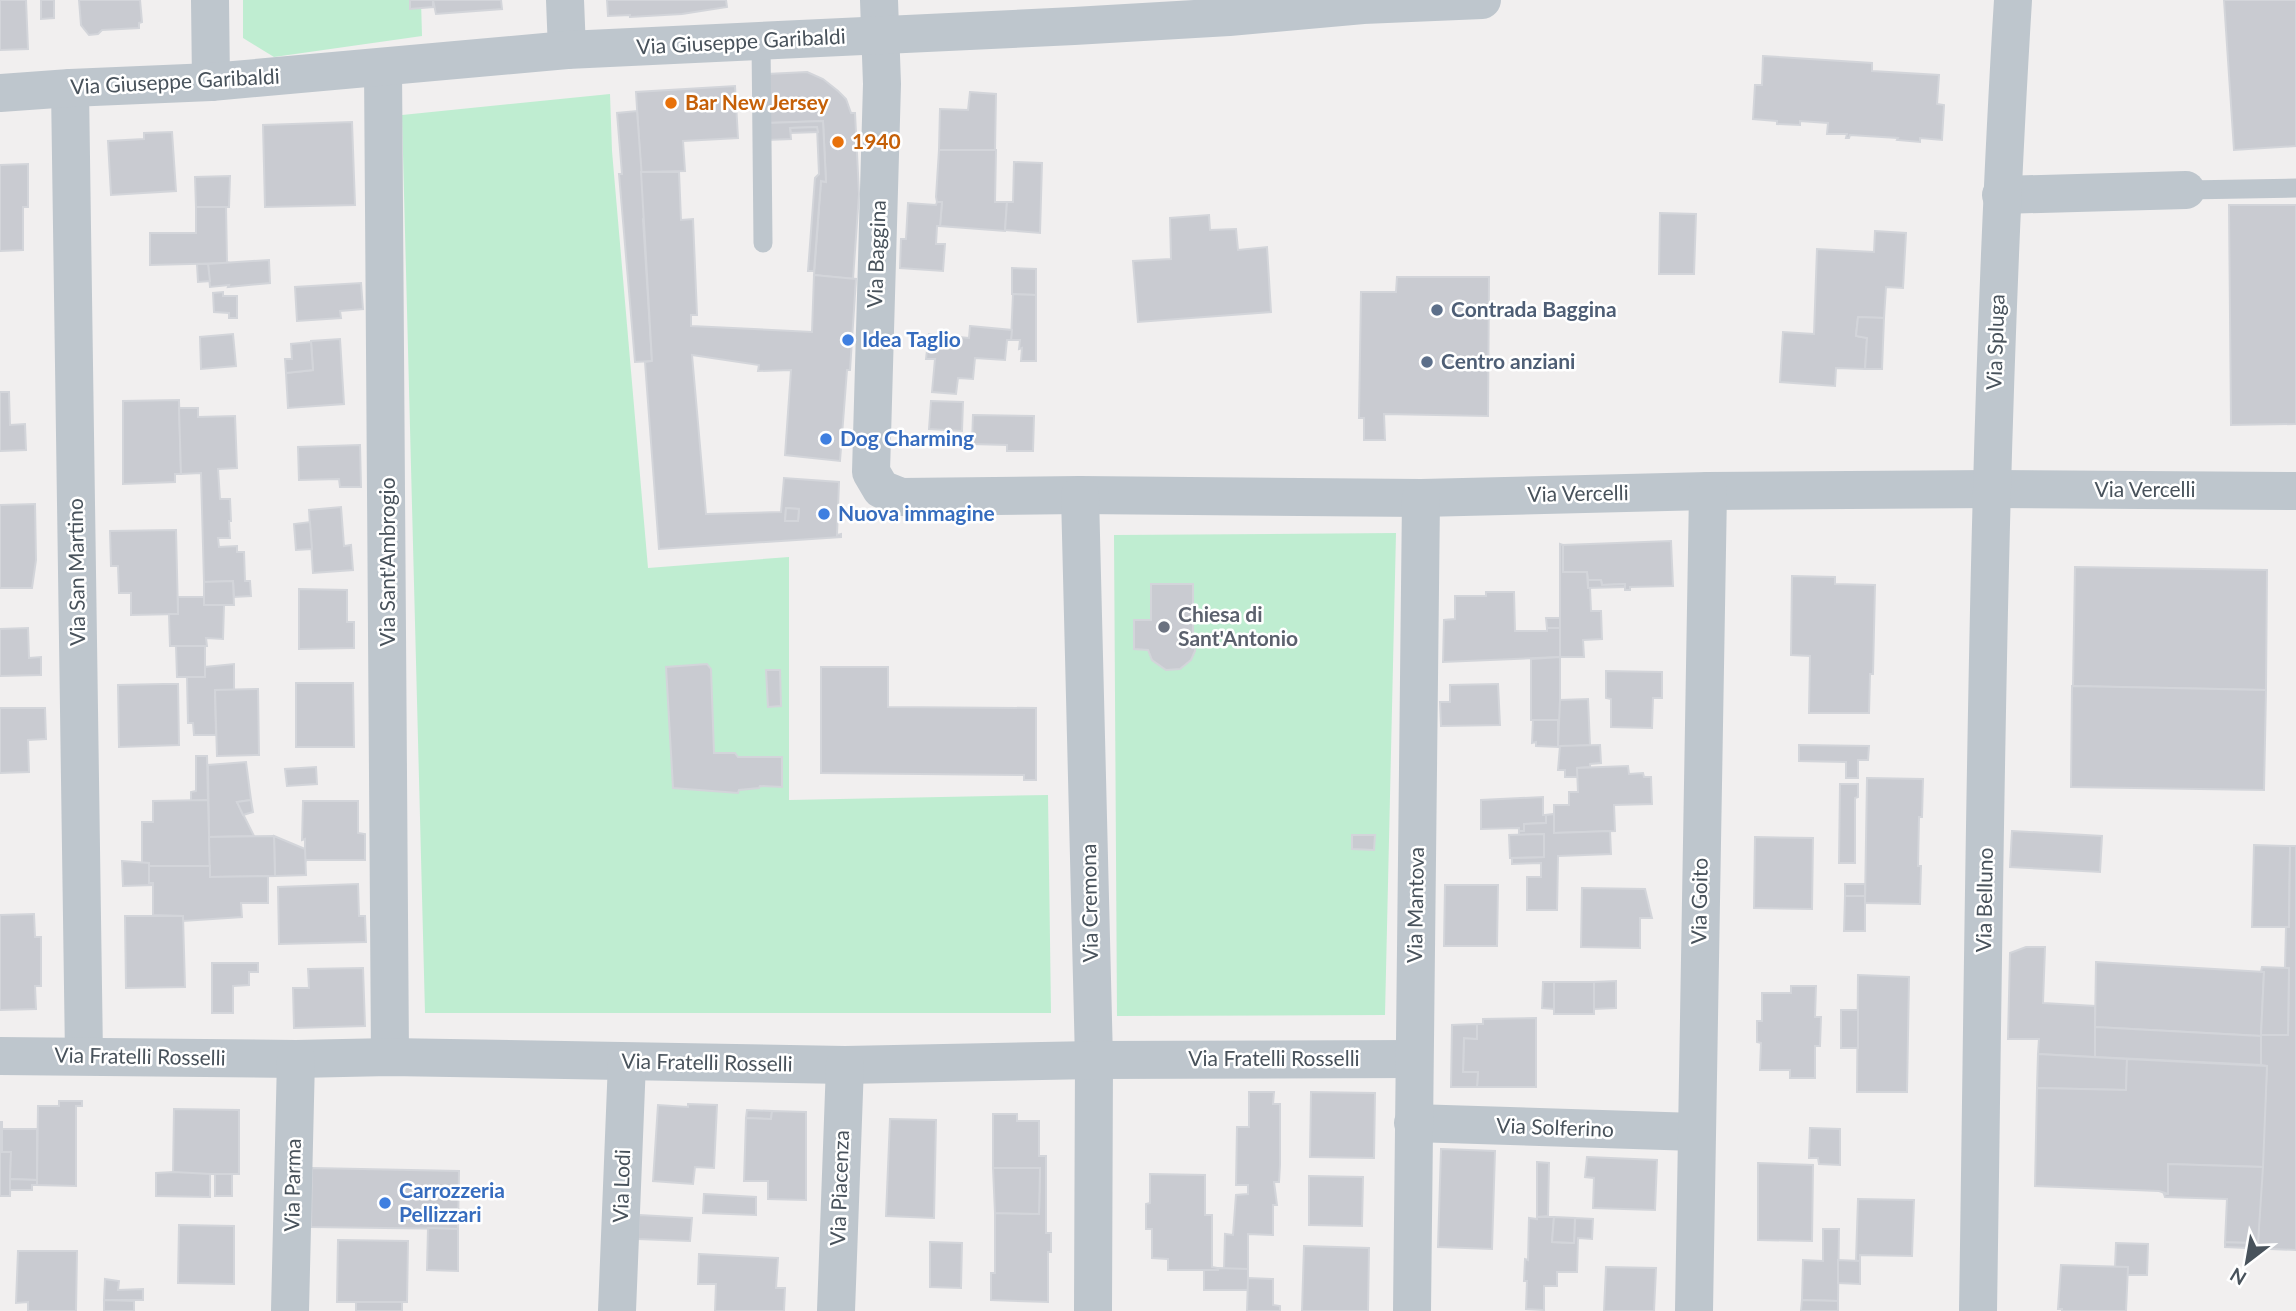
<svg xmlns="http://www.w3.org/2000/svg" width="2296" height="1311" font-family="Lato,sans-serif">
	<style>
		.green { fill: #bfedd1 }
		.building { fill: #c9cbd1; stroke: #d3d5da; stroke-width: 2; fill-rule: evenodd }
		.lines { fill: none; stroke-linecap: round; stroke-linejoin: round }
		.service { stroke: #bec6cd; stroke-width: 19 }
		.minor { stroke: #bec6cd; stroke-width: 38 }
		.food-dot { fill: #e8710a; stroke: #fff; stroke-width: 2.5 }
		.service-dot { fill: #5c6f8a; stroke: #fff; stroke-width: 2.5 }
		.shop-dot { fill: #3f7fe0; stroke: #fff; stroke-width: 2.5 }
		.worship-dot { fill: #6b7280; stroke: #fff; stroke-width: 2.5 }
		.labels { text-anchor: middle; stroke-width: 5; stroke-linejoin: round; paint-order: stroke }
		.street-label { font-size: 21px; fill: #48525b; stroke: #fff }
		.food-label { font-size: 21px; font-weight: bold; fill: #c56008; stroke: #fff; text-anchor: start }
		.service-label { font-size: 21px; font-weight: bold; fill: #4e5e75; stroke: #fff; text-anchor: start }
		.shop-label { font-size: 21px; font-weight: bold; fill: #366cbe; stroke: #fff; text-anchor: start }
		.worship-label { font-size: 21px; font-weight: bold; fill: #5b616d; stroke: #fff; text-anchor: start }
	</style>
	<rect width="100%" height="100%" fill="#f1efef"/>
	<g class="green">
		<path d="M243,0H421L422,36L274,57L243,38Z"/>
		<path d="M610,94L612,151L648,568L789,557V800L1048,795L1051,1013H425L402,115Z"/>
		<path d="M1396,533L1385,1015L1117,1016L1114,535Z"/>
	</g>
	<g class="building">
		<path d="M0,0H26L28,49L0,50Z"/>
		<path d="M41,0H54V18L41,19Z"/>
		<path d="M79,0H140L142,22L139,23V28L102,30L98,34L89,35L81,25Z"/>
		<path d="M410,0H433V7L410,9Z"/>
		<path d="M433,0H501L502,9L436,14Z"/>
		<path d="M607,0H726L727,7L682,14L630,17V15L608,16Z"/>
		<path d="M2224,0H2296V146L2234,150Z"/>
		<path d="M1763,56L1872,63V71L1939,75L1937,104L1944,105L1942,140L1920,138V142L1897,140L1898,138L1850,135L1849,138H1846L1847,134H1827L1828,123L1800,121V125L1777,124V121L1753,119L1755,85H1762Z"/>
		<path d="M807,72L823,79L838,91L846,99L851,113H855L859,194L853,279L814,275L821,181L826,182L823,121L769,123L767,74Z"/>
		<path d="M735,86L738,138L683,141L685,171L641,172L636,92Z"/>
		<path d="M970,92L996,94L995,150H939L940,109L968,110Z"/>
		<path d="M637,111L645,218L643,219L652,361L635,362L619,174H622L617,113Z"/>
		<path d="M823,121L826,182L821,181L814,271H808L815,178L819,174L817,127L790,128L791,139L767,140V123Z"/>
		<path d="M352,122L355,205L265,207L263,125Z"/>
		<path d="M817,127L818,132L791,133L790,128Z"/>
		<path d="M172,132L176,191L111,195L108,141L144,139V133Z"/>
		<path d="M939,150H996L995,202H1007L1005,231L940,226L942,202H937L936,197Z"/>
		<path d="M1014,162L1042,163L1040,233L1005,230L1007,202H1013Z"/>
		<path d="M28,164V207H23V250L0,251V165Z"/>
		<path d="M641,172H679L681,220L693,219L697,315H691V326L812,332L814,275L856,279L850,370H847L840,461L785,455L791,370L758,371L759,365L692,355L706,514L781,512L784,478L839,482L837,535L841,534V537L659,549L645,362L652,361ZM786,508L799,509L798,521H785Z"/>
		<path d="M230,176L229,207H196L195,177Z"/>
		<path d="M937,202H942L940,226H937L936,244H945L943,271L900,268L901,239H906L908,203L936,205Z"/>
		<path d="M2229,205H2296V424L2231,425Z"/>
		<path d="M196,207H226L227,262L230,263L150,265V233H196Z"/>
		<path d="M1660,213L1696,214L1694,274H1659Z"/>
		<path d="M1209,215L1210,230L1236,229L1238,250L1267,247L1271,312L1138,322L1133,261L1171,259L1170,218Z"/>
		<path d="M1875,231L1906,233L1903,288L1886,287L1884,318L1858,317L1856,336L1867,338L1865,369L1836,368L1835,386L1780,382L1783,332L1814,334L1817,249L1874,252Z"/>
		<path d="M269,260L270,283L228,287L229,285L210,287L208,264Z"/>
		<path d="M197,264H208L210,281L198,282Z"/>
		<path d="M1012,268L1036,269V295L1012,294Z"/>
		<path d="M1397,277H1489L1488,416L1384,414L1385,440H1364V418H1359L1361,292H1396Z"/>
		<path d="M361,283L363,309L340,311L341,318L297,321L295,287Z"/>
		<path d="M223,292V296H237V318H229V313L214,312L213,293Z"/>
		<path d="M1013,294L1036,295V361H1021L1022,348L1019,349L1020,340H1011Z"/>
		<path d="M1858,317L1884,318L1882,369H1865L1867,338L1856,336Z"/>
		<path d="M970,326L1012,330L1011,340H1007L1005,360L975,358L973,379L958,378L956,394L932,392L935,359H926L929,334L969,338Z"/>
		<path d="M233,334L236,366L201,369L200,337Z"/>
		<path d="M340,339L344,404L288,408L286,373L313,370L311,341Z"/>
		<path d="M311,342L313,370L286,373L285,359H292L291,344Z"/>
		<path d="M0,392H9L10,425L25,424L26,450L0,451Z"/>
		<path d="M179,400L181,474H175V482L123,484V401Z"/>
		<path d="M931,401L963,402L962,431L929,429Z"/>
		<path d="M179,408H198V417L235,416L237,468L218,469L220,499H230L231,521H229L230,538H218L219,547L237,546V552H244L245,581H250L251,596L234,597L233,581L204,582L201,473L181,474Z"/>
		<path d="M973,415L1034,416L1033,451H1007V445L972,444Z"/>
		<path d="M360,445L361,487H340L339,479L299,480L298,447Z"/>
		<path d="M35,504L36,560L32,588H0V505Z"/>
		<path d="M341,507L344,546L351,545L353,570L313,573L309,510Z"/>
		<path d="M786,508L799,509L798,521H785Z"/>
		<path d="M310,522L312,549L296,550L294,524Z"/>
		<path d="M176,530L178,614L131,615V593H119L118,566H111L110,531Z"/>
		<path d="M1671,541L1673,586L1630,587V590H1625V584L1602,585L1601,580H1588L1587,572H1563V545Z"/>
		<path d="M1560,544L1563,545V572H1587L1588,588H1590L1591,611H1601L1602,639L1583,640L1584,657H1560Z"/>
		<path d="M2075,567L2267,570L2266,690L2073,686Z"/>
		<path d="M1792,576L1835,577V584L1875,585L1873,674H1870L1869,713H1809L1810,656L1791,655Z"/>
		<path d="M1588,580H1601L1602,585L1625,584V587L1588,588Z"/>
		<path d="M233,581L234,605H204V582Z"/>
		<path d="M1151,584H1193V634H1195V651L1191,660L1180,669L1166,670L1152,660L1148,650L1134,649V620H1151Z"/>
		<path d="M299,589L347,590V622H354V648L299,649Z"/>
		<path d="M1486,592H1514L1515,631H1547V628H1560V657L1443,662L1444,620L1455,619V596H1486Z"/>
		<path d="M178,597H204V605H224L223,639L206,638L207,646H170L169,614H178Z"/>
		<path d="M1546,618H1560V628H1547Z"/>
		<path d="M28,628L29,658L41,657V675L0,676V629Z"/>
		<path d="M176,646H205V677H177Z"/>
		<path d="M1560,657V720H1531V659Z"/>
		<path d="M234,664V690H215L216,735H194L193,723H188L187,677H205V667Z"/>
		<path d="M707,664L711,669L714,753H735L738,757H782V787L760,786L759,788L739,790L738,793L673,788L666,667Z"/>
		<path d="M821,667H888V707L1036,708V780H1024V775L821,773Z"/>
		<path d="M766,670H780L781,706L768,707Z"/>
		<path d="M1606,671L1662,672V698H1653L1652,728L1611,727V699L1606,698Z"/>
		<path d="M296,683H353L354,747H296Z"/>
		<path d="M163,684H178L179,745L119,747L118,685Z"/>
		<path d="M1498,684L1500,725L1441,726L1440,702H1450V685Z"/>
		<path d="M2072,686L2266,690L2264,790L2071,787Z"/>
		<path d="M258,689L259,755L217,756L215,690Z"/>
		<path d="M1588,699L1590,745L1558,747L1560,700Z"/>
		<path d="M0,708H45L46,739L28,740L29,772L0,773Z"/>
		<path d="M1533,720H1558V747L1536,746V742L1532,743Z"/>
		<path d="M1600,745L1601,763L1590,764V767L1577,768L1578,777H1565V770H1558L1560,746Z"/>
		<path d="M1799,745L1869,746L1868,760H1858V778H1846V762L1799,761Z"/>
		<path d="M196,756H207L208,800L191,801V792L196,791Z"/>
		<path d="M246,762L251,800L237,802L254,836L209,837L208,765Z"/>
		<path d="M1628,766L1629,774L1643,773L1644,777H1651L1652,804L1614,805L1615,831L1554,833V805H1569V792H1578L1577,768Z"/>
		<path d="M316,767L317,784L287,786L285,769Z"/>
		<path d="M1867,778L1923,779L1922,817H1919L1918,866H1921L1920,904L1865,903Z"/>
		<path d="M1840,784H1858V797L1855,798V863H1839Z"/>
		<path d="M1543,797V815H1546V823L1524,824V831H1519V828L1481,829V800Z"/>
		<path d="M208,800L210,866H149V863H142V822H153V801Z"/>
		<path d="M251,800L253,812L243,815L237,802Z"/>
		<path d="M303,801H358V833L365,834V860H306L305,863V839L302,840Z"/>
		<path d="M1554,814V833L1610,831L1611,854L1558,856L1557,910H1527V877H1541V863L1512,864V858L1544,857V834L1519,835V831H1524V824L1546,823V815Z"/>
		<path d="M2012,831L2102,836L2100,872L2010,867Z"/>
		<path d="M1544,834V857L1510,858L1509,835Z"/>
		<path d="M1352,835H1375L1374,850L1352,849Z"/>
		<path d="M274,836L305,849L306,875L275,876Z"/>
		<path d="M274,836L275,876L210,877L209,837Z"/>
		<path d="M1755,837L1813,838L1812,909L1754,908Z"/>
		<path d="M2254,845L2290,846L2289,927H2252Z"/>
		<path d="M2290,846H2296V1250L2225,1247V1242L2258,1243L2267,1066L2261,1065V1035H2288L2289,968H2285L2286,927H2289Z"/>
		<path d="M122,861L149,863V883H153V885L123,886Z"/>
		<path d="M149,866H210V877L268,876V903H241L242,917L183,921V916L153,915V883H149Z"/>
		<path d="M358,884L359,916H365L366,942L279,944L278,887Z"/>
		<rect x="1845" y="884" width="20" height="12"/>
		<path d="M1445,885H1498L1497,946H1444Z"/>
		<path d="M1582,888L1645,889L1652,918H1640V948L1581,947Z"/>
		<path d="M1845,896H1865V931H1844Z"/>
		<path d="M34,914L35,937H41V986H35L36,1009L0,1010V915Z"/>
		<path d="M125,916H183L185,987L126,988Z"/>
		<path d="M2026,947H2045L2043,1003L2095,1006V1057L2038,1054L2039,1039H2008L2010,953Z"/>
		<path d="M2096,962L2264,972L2261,1036L2095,1027Z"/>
		<path d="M212,963H258V972H249V985L233,986V1013H212Z"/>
		<path d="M2262,967L2289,968L2288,1035H2261L2264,972H2261Z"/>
		<path d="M363,968L365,1026L294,1028L293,988H309L308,969Z"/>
		<path d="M1858,975L1909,977L1907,1092H1857Z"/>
		<path d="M1616,981V1008L1594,1009V982Z"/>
		<path d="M1543,982H1554V1009L1542,1008Z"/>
		<rect x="1554" y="982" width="40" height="32"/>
		<path d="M1791,986H1816L1815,1017H1821L1820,1046H1815V1078H1790V1070H1760L1761,1043L1757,1042V1021H1762V993H1791Z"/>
		<rect x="1841" y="1010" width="17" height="38"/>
		<path d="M1536,1018V1087H1477L1478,1072H1463L1464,1038L1477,1039V1024H1483V1019Z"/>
		<path d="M1477,1024V1039L1464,1038L1463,1072H1478L1477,1087H1451L1452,1025Z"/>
		<path d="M2095,1027L2261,1036V1065L2095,1057Z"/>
		<path d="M2038,1054L2127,1059L2126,1090L2037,1088Z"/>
		<path d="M2127,1059L2267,1066L2263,1167L2168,1164V1194L2159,1191L2035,1186L2037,1088L2126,1090Z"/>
		<path d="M1249,1092H1274L1273,1104H1280V1165L1279,1182H1274L1277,1205H1273V1235L1248,1234V1269H1224L1225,1234L1233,1235L1236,1195L1248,1194V1185H1236L1237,1127H1249Z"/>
		<path d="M1311,1092L1375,1093L1374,1158L1310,1157Z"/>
		<path d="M59,1101H82V1106H76V1186L37,1185L38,1106H59Z"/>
		<path d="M688,1104L717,1105L714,1168L695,1167L693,1184L653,1181L658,1105L688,1107Z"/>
		<path d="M174,1109L239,1110V1174H173Z"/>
		<path d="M747,1110L772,1111L771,1119L746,1118Z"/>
		<path d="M772,1111L806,1112V1200L768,1199V1181H744L746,1118L771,1119Z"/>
		<path d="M993,1114H1017V1121H1039V1156H1046V1233H1051V1252H1048V1302L991,1300V1273H995V1213L1039,1214L1040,1168H993Z"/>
		<path d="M890,1119L936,1120L934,1218L886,1216Z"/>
		<path d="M0,1122H2V1152H11L10,1196H0Z"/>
		<path d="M1810,1128L1840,1129V1165L1819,1164L1818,1158H1809Z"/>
		<path d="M2,1129H37V1180L10,1179L11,1152H2Z"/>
		<path d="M1441,1149L1495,1151L1492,1249L1438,1247Z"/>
		<path d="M1587,1157L1657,1160L1655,1210L1593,1208L1594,1178L1585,1177Z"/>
		<path d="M1537,1162L1549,1163L1548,1216L1537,1217Z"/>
		<path d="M1758,1163L1813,1165L1812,1241L1758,1240Z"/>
		<path d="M2168,1164L2263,1167L2258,1243L2225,1242L2227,1199L2165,1197L2164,1194H2168Z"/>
		<path d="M312,1168L459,1171L458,1229L311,1227Z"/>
		<path d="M993,1168H1040L1039,1214L995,1213Z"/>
		<path d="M174,1172L210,1174V1197L156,1196V1173Z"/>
		<rect x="215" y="1174" width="17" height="22"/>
		<path d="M1150,1174L1205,1175V1215H1212V1267L1218,1268V1270H1168V1259L1152,1258V1229H1146V1204L1150,1203Z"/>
		<path d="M1309,1176L1363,1177L1362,1226L1309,1225Z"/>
		<path d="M10,1179L37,1180V1185H32V1190H10Z"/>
		<path d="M704,1194L756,1197V1215L703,1213Z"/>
		<path d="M1858,1199L1914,1200L1912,1256L1860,1255V1261H1856Z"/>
		<path d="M639,1215L692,1218L690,1241L638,1239Z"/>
		<path d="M1537,1217H1554L1552,1242L1574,1243L1575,1218L1593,1219L1592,1239L1578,1238L1577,1272H1557V1286H1544V1310L1526,1309L1527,1281H1524L1525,1259L1528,1260L1529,1218L1537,1219Z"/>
		<path d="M1554,1217L1575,1218L1574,1243L1552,1242Z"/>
		<path d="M179,1225L234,1226V1284L178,1283Z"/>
		<path d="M428,1228L458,1229V1271L427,1270Z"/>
		<path d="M1823,1229H1839L1838,1301L1802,1300L1803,1260L1823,1261Z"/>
		<path d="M338,1240L408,1241L407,1302H337Z"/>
		<path d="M930,1242L962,1243L961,1288L930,1287Z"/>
		<path d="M2116,1243L2148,1244L2147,1275H2127L2128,1267H2115Z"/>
		<path d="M1304,1246L1369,1248L1368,1311H1302Z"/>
		<path d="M18,1251H77L76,1311H28V1302L16,1303Z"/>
		<path d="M699,1254L778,1258L776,1288H785L784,1311H715L716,1284H698Z"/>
		<path d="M1838,1260L1860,1261V1284L1838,1283Z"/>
		<path d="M2061,1265L2128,1267L2126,1311H2062V1309H2058Z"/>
		<path d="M1606,1267L1656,1268L1654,1311H1604Z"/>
		<path d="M1218,1268L1248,1269V1290H1204V1270H1218Z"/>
		<path d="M1248,1278L1273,1279V1305L1280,1306V1311H1247Z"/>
		<path d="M105,1279L119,1281L118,1290L143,1289V1300H104Z"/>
		<path d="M104,1300L134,1301V1311H104Z"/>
		<path d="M1802,1300L1838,1301V1311H1801Z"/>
		<rect x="356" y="1302" width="46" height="9"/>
	</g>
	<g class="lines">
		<g class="service">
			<path d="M761,41L763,243"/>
			<path d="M2186,190L2296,188"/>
		</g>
		<g class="minor">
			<path d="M210,0L211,82"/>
			<path d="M565,0L567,50"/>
			<path d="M879,0L882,84L871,472L881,489L901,497L1080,495L1421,498L1708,491L1992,489L2296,491"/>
			<path d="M383,67L390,1057"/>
			<path d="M70,88L84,1056"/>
			<path d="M0,93L70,88L211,82L567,50L1074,26L1229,17L1363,5L1482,0"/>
			<path d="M2001,195L2186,190"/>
			<path d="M1080,495L1094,1060L1093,1311"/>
			<path d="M0,1056L296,1059L390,1057L845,1065L1094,1060L1414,1059"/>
			<path d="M1413,1123L1696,1132"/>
			<path d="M290,1311L296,1059"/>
			<path d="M617,1311L627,1062"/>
			<path d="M836,1311L845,1065"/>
			<path d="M1412,1311L1421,498"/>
			<path d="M1694,1311L1708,491"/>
			<path d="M1978,1311C1985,874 1986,436 2013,0"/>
		</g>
	</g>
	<g class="food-dot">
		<circle cx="671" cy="103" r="7"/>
		<circle cx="838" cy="142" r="7"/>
	</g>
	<g class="service-dot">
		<circle cx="1437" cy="310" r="7"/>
		<circle cx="1427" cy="362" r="7"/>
	</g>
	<g class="shop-dot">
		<circle cx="848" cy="340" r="7"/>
		<circle cx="826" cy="439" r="7"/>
		<circle cx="824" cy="514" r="7"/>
		<circle cx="385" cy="1203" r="7"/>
	</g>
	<circle class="worship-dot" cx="1164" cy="627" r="7"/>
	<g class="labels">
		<g class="street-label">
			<text transform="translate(741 42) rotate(-3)" y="7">Via Giuseppe Garibaldi</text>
			<text transform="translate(175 82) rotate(-3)" y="7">Via Giuseppe Garibaldi</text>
			<text transform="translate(877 254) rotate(-88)" y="7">Via Baggina</text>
			<text transform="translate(1996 342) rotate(-88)" y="7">Via Spluga</text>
			<text x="2145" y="497">Via Vercelli</text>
			<text transform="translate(1578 494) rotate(-1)" y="7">Via Vercelli</text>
			<text transform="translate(388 562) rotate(-90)" y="7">Via Sant'Ambrogio</text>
			<text transform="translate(77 572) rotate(-91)" y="7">Via San Martino</text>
			<text transform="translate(1985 900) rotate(-89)" y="7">Via Belluno</text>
			<text transform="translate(1700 901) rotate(-89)" y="7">Via Goito</text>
			<text transform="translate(1090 903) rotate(-91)" y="7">Via Cremona</text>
			<text transform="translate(1416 905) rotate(-89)" y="7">Via Mantova</text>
			<text transform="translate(140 1057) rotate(1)" y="7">Via Fratelli Rosselli</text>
			<text x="1274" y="1066">Via Fratelli Rosselli</text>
			<text transform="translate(707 1063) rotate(1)" y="7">Via Fratelli Rosselli</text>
			<text transform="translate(1555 1128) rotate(2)" y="7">Via Solferino</text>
			<text transform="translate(293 1185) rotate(-89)" y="7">Via Parma</text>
			<text transform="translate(622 1186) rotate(-88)" y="7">Via Lodi</text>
			<text transform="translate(840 1188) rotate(-88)" y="7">Via Piacenza</text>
		</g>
		<g class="food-label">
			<text x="685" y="110">Bar New Jersey</text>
			<text x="852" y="149">1940</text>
		</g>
		<g class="service-label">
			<text x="1451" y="317">Contrada Baggina</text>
			<text x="1441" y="369">Centro anziani</text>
		</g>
		<g class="shop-label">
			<text x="862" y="347">Idea Taglio</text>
			<text x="840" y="446">Dog Charming</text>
			<text x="838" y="521">Nuova immagine</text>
			<text x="399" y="1198">Carrozzeria<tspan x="399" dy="24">Pellizzari</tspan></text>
		</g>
		<g class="worship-label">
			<text x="1178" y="622">Chiesa di<tspan x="1178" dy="24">Sant'Antonio</tspan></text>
		</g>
	</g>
	<g transform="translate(2247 1262) rotate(211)" stroke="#ffffff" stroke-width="5" paint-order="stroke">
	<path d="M0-5L12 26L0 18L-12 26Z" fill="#48525b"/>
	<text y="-10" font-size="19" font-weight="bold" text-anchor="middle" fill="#48525b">N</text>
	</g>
</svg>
